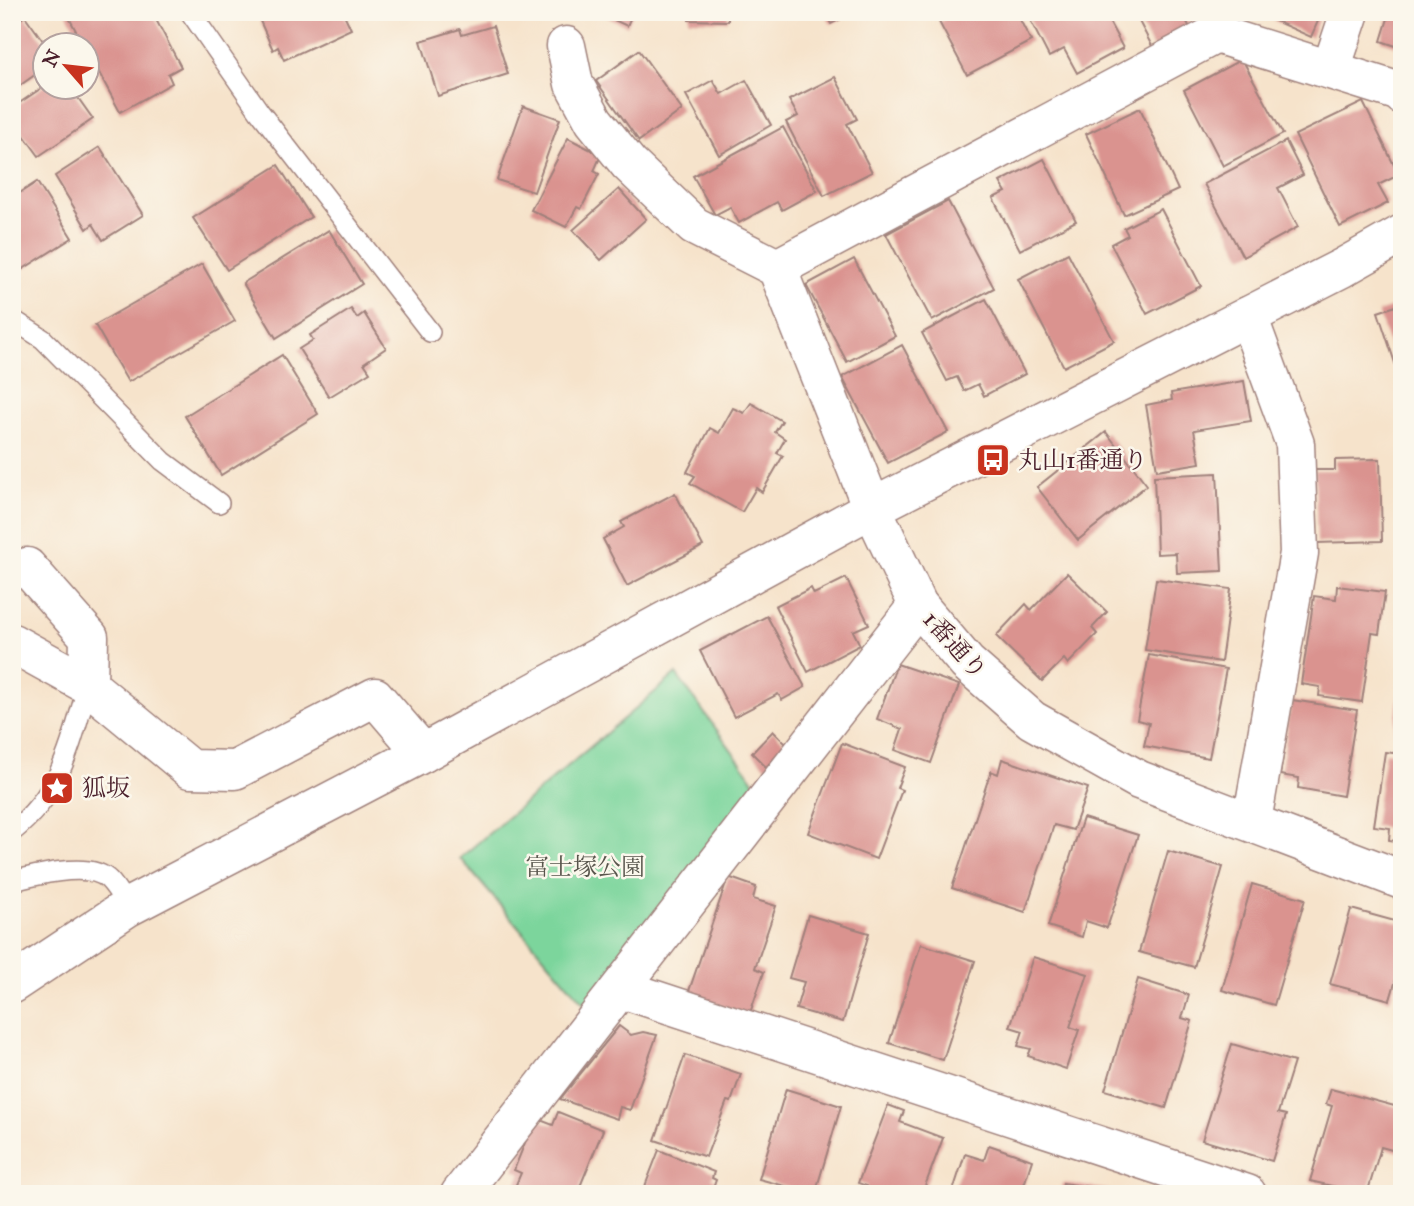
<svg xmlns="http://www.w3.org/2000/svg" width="1414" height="1206" font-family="'IM FELL Great Primer','Noto Serif JP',serif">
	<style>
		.green { fill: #7bd59c; stroke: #627a64; stroke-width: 2 }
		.building { fill: #da938f }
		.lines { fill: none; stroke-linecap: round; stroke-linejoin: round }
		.service-casing { stroke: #a0817b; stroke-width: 22 }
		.minor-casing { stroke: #a0817b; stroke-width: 41 }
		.tertiary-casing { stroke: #a0817b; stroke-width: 41 }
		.service { stroke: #fff; stroke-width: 19 }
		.minor { stroke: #fff; stroke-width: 38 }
		.tertiary { stroke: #fff; stroke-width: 38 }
		.labels { text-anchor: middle; stroke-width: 5; stroke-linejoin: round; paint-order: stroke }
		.poi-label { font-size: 24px; fill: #4a1f2b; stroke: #fbf7ec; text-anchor: start }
		.street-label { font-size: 24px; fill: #4a1f2b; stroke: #fbf7ec }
		.park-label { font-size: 24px; fill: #59564d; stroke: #fbf7ec }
	</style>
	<rect width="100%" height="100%" fill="#fbf7ec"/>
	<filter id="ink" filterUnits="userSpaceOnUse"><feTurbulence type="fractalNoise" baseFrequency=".0143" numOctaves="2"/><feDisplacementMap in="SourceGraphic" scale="14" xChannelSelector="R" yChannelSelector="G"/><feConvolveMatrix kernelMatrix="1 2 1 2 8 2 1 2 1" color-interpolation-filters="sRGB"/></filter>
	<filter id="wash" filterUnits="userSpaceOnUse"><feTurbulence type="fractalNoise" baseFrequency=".00686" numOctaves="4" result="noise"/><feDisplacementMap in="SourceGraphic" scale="28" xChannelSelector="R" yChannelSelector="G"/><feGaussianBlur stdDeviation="1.57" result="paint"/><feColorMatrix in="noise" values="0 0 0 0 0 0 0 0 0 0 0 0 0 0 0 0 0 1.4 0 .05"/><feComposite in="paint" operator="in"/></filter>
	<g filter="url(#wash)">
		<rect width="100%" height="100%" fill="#f6e3cb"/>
		<path class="green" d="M676,674L760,789L585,1005L460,858Z"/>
		<g id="blocks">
			<g class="building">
				<path d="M66,12H152L181,67L168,74L172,83L120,112L88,52V46H84Z"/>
				<path d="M256,12H343L351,29L284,60L278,47L273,50Z"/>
				<path d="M597,12H633L627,26Z"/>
				<path d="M689,12H728V21L689,20Z"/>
				<path d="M825,12H855L831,24Z"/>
				<path d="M957,12H1016L1031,41L967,75L939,22Z"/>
				<path d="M1026,12H1104L1123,48L1077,73L1064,49L1049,57Z"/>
				<path d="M1134,12H1207L1187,22L1190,28L1153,48Z"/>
				<path d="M1255,12H1322L1311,37Z"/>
				<path d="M1390,12H1402V48L1381,41Z"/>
				<path d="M25,16L46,45V67L12,91V25Z"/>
				<path d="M493,26L508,74L438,96L421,41L460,29L462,35Z"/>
				<path d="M639,50L682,110L639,141L596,81Z"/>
				<path d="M1242,59L1283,134L1223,166L1184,90Z"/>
				<path d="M835,77L857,119L847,124L872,172L824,196L786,122L798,116L789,100Z"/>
				<path d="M713,80L721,94L746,80L771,125L719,155L686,95Z"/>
				<path d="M46,85L71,88L93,119L39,156L12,119V108Z"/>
				<path d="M1363,102L1399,175L1378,185L1388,203L1340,227L1295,135Z"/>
				<path d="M523,106L560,119L534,192L497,180Z"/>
				<path d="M1140,108L1178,190L1124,215L1086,134Z"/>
				<path d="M783,127L817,191L782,210L777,202L739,223L730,207L715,215L693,176Z"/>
				<path d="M568,138L601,155L594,171L599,174L581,209L577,207L566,227L531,210Z"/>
				<path d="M1286,141L1303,175L1278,188L1298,227L1243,257L1204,184Z"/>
				<path d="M100,147L143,215L103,240L93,224L87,229L55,176Z"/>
				<path d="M1044,159L1076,221L1020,250L993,198L1006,192L1000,182Z"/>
				<path d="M278,165L311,217L227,270L193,218Z"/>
				<path d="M37,182L72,238L12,276V198Z"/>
				<path d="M619,189L646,219L601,260L573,230Z"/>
				<path d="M948,201L994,288L932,321L886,234Z"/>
				<path d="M1161,209L1201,286L1147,314L1111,244L1128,235L1124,228Z"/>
				<path d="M329,230L362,284L276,338L243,283Z"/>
				<path d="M1068,253L1114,341L1064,367L1018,279Z"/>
				<path d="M854,259L895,336L847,362L806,285Z"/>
				<path d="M202,264L235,321L128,382L95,325Z"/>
				<path d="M986,299L1025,374L984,396L978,384L964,391L957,377L947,381L922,333Z"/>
				<path d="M1402,304V381H1401L1378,312Z"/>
				<path d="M351,309L357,318L364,313L386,348L364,363L370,372L329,397L299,349L313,340L310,335Z"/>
				<path d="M902,345L948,432L888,463L842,377Z"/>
				<path d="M282,355L318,414L221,475L185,416Z"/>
				<path d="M1244,381L1251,421L1194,430L1200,463L1157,470L1146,405L1172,400L1171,393Z"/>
				<path d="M751,403L782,421L775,432L785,439L777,453L783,456L762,492L756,488L742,512L690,483L695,476L687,472L710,428L719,433L733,408L744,413Z"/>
				<path d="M1106,432L1147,485L1078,540L1037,487Z"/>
				<path d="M1380,459L1382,541L1317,543L1315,470H1335V460Z"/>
				<path d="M1217,473L1222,571L1177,573L1176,553L1157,554L1154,476Z"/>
				<path d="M675,493L703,546L627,586L603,539L624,527L621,522Z"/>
				<path d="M1067,573L1107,612L1092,628L1097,634L1068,664L1064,659L1042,681L996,636L1026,604L1031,610Z"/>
				<path d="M846,578L869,624L853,631L860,645L808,672L775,606L811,588L814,594Z"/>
				<path d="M1156,579L1231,589L1221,662L1145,650Z"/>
				<path d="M1337,586L1385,592L1379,634L1372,633L1362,702L1319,696L1320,687L1301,684L1314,596L1336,599Z"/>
				<path d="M767,616L805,687L782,700L778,694L734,717L700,651Z"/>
				<path d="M1149,655L1226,669L1209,758L1144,746L1149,723L1137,720Z"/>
				<path d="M897,664L959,685L931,763L895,750L902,729L877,719Z"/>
				<path d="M1400,685H1402V734L1394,733Z"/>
				<path d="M1292,700L1357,710L1343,796L1298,788L1299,778L1280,775Z"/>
				<path d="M773,731L787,745L766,767L752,753Z"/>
				<path d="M842,743L905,767L897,788L902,790L876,859L808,833Z"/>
				<path d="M1385,752L1402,754V842L1389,840L1390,828L1374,826Z"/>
				<path d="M1002,759L1088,788L1073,830L1054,825L1025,912L952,888L991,771L998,774Z"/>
				<path d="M1083,818L1138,835L1107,928L1086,921L1082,937L1048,926Z"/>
				<path d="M1168,851L1223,867L1194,967L1139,952Z"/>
				<path d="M728,877L756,887L753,899L776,906L755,968L764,972L749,1016L688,994Z"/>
				<path d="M1252,884L1305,899L1274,1005L1222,990Z"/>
				<path d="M1351,909L1402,923V959L1390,1000L1330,984Z"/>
				<path d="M808,915L869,933L843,1022L796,1009L804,982L789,978Z"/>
				<path d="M921,944L975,961L943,1060L889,1043Z"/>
				<path d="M1033,957L1088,974L1070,1027L1079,1030L1066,1069L1028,1056L1031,1049L1018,1046L1023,1031L1010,1027Z"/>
				<path d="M1138,979L1189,995L1182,1018L1192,1021L1166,1108L1105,1090Z"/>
				<path d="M619,1026L631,1035L643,1032L657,1035L630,1110L620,1107L617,1119L560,1099Z"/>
				<path d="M1232,1044L1294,1062L1278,1113L1286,1115L1272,1161L1202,1140Z"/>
				<path d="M685,1055L741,1074L731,1102L727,1101L706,1157L655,1140Z"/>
				<path d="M786,1089L841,1106L815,1194L759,1179Z"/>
				<path d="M1331,1089L1402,1108L1399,1152L1381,1147L1367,1194L1310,1181L1332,1106L1326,1104Z"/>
				<path d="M888,1105L904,1111L900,1122L943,1138L922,1194H864L867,1186L858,1183Z"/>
				<path d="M558,1112L603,1130L577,1194H512L521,1173L514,1170L535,1118L553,1125Z"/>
				<path d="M989,1145L1032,1160L1021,1194H952L965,1154L984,1160Z"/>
				<path d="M659,1150L714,1172L712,1178L716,1180L711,1194H642Z"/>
				<path d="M1063,1183L1122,1192V1194H1061Z"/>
			</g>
		</g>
	</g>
	<g filter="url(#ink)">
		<use href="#blocks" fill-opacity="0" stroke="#a0817b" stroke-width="2"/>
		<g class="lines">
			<g class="service-casing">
				<g id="service">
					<path d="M190,12L259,111L430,332"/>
					<path d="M12,319L43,339L163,461L219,503"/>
					<path d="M12,832C63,791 70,745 88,685"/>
					<path d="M12,881C35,876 90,860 109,880C116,887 122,898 128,907"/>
				</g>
			</g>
			<g class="minor-casing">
				<g id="minor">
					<path d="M566,46L574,84L594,121L629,164L694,226L777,268L872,508L918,605L967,663L1032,720L1139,780L1402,880"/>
					<path d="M1331,69L1350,12"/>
					<path d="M777,268L1216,34L1400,92L1402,95"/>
					<path d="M1248,316L1295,444L1299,553L1252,821"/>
					<path d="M27,567L89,637L88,685L190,769L235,770L375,697L423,753"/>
					<path d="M12,643L88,685"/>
					<path d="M622,989L1247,1194"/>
					<path d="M460,1194L918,605"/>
				</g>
			</g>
			<g class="tertiary-casing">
				<path id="tertiary" d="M12,984L128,907L423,753L872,508L1342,268L1402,234"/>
			</g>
			<use href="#service" class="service"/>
			<use href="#minor" class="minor"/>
			<use href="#tertiary" class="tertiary"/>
		</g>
	</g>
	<defs>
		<g id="bus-square" transform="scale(1.75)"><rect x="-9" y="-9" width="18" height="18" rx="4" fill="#c8321e" stroke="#fbf7ec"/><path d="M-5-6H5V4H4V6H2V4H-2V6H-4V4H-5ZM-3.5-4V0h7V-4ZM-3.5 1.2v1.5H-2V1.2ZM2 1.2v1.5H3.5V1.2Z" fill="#fff"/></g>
		<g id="sight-square" transform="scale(1.75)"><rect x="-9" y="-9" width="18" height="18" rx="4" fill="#c8321e" stroke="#fbf7ec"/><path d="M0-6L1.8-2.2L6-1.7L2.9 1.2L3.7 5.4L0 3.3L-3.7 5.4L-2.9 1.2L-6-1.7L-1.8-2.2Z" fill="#fff"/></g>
	</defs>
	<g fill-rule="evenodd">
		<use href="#bus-square" x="993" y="460"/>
		<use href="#sight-square" x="57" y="788"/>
	</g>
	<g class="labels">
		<g class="poi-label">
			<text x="1018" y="468">丸山1番通り</text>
			<text x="82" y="796">狐坂</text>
		</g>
		<g class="street-label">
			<text transform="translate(955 645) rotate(48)" y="8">1番通り</text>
		</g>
		<g class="park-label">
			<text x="585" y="875">富士塚公園</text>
		</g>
	</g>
	<rect width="1414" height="1206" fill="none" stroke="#fbf7ec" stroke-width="42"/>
	<g transform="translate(66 66) rotate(298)"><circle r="33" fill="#fbf7ec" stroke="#b4a19f" stroke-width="2"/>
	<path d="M0-5L12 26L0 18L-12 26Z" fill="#c8321e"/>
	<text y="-10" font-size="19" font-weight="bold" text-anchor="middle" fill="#4a1f2b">N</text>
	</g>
</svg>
